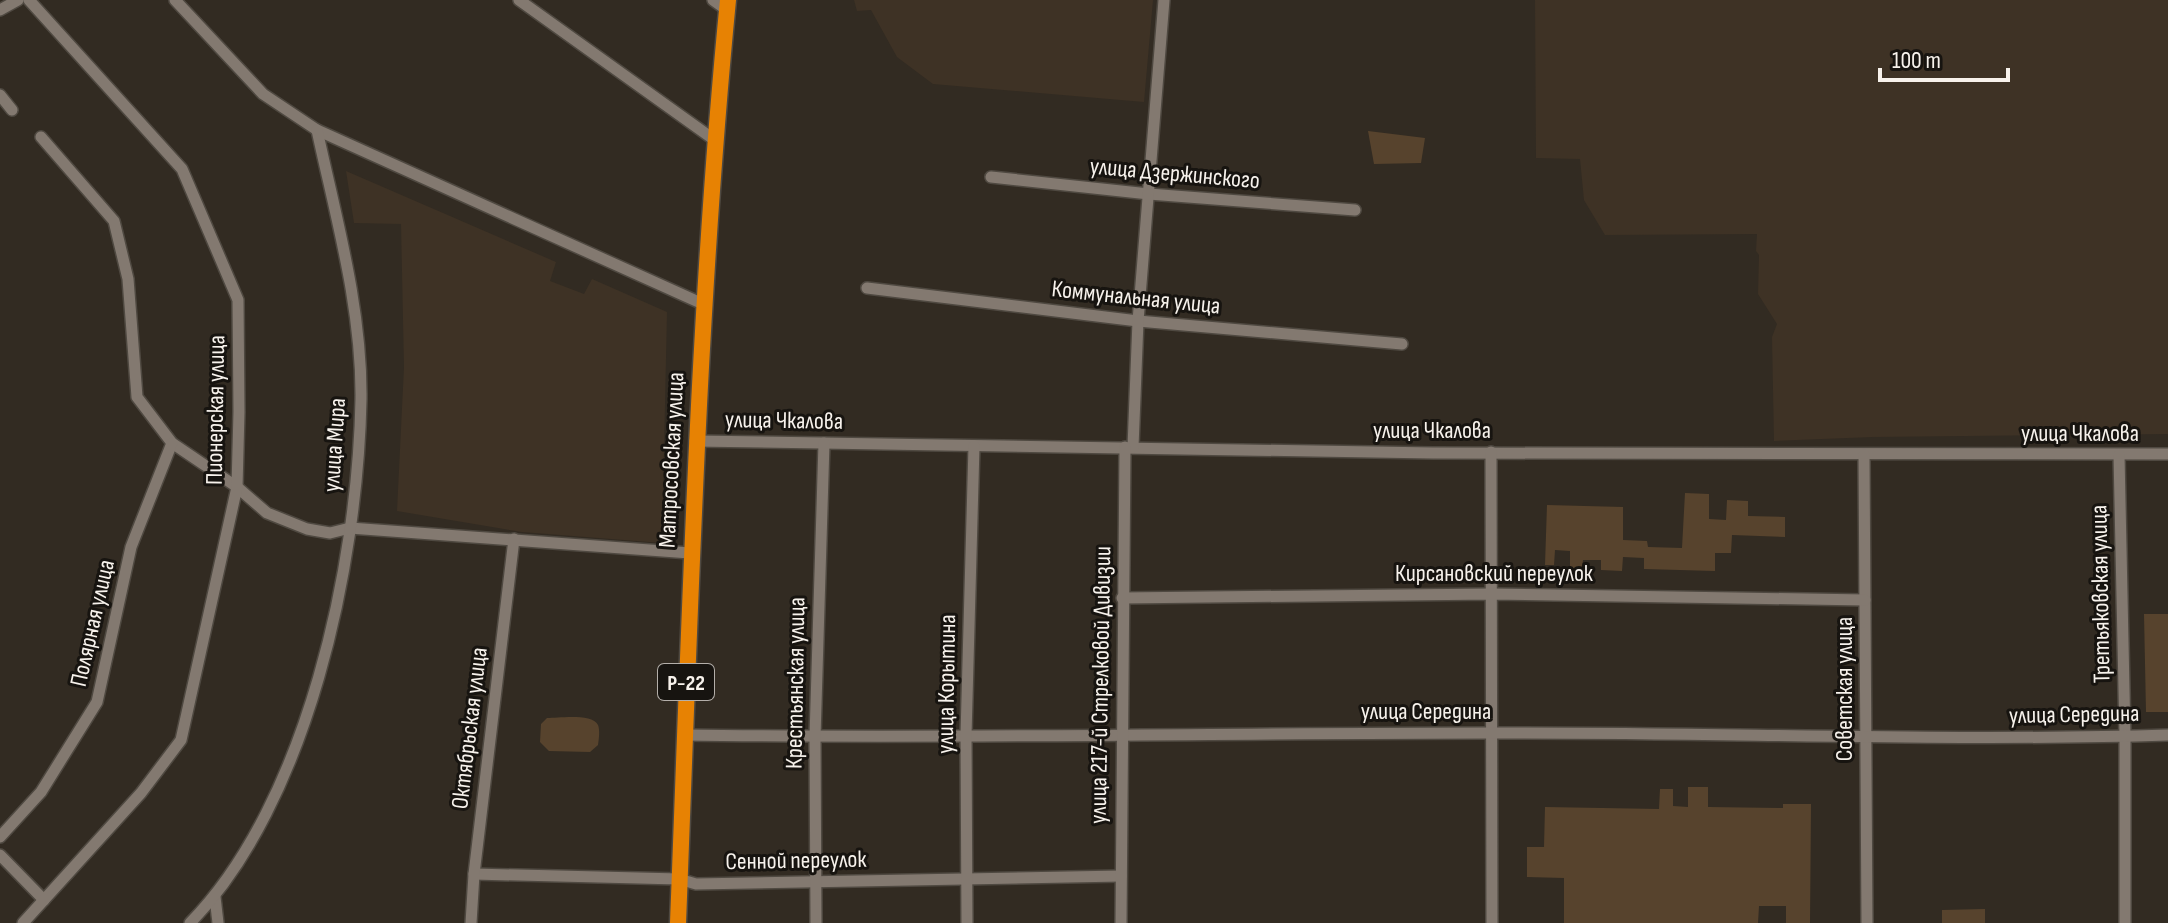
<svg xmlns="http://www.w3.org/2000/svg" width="2168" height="923" font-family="'Sofia Sans Condensed',sans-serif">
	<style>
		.built { fill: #3e3225 }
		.green { fill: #57432d }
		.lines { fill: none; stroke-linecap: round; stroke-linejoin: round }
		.minor-casing { stroke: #4f4941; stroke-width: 14 }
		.highway-casing { stroke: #4f4941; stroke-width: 19 }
		.minor { stroke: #837970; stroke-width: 11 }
		.highway { stroke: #e78203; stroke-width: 16 }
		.labels { text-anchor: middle; stroke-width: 6; stroke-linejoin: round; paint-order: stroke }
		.shield { fill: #171410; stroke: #b4afaa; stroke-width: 2 }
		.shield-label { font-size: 22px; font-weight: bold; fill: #f7f2ec }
		.street-label { font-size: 24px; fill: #f7f2ec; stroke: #171410 }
	</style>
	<rect width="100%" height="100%" fill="#322b22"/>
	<g class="built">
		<path d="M854,0H1153L1144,102L933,84L897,57L871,10L857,11Z"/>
		<path d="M1535,0H2168V434L1872,437L1774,441L1772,337L1777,324L1758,294L1759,255L1756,251L1757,234L1605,235L1584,200L1580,159L1536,158Z"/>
		<path d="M346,171L556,262L550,281L584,294L592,279L667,312L662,543L522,532L397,511L404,367L401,224L354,223Z"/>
	</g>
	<g class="green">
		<path d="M1368,131L1425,138L1421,163L1374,164Z"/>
		<path d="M1685,493L1709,494V519L1726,520L1727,500L1748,501V516L1785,517V537L1732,535L1731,553H1715V571L1644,569V558L1623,557L1622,571L1601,570V560H1583L1582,568H1570V551L1555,550L1554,565H1545L1547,505L1623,507V540L1647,541L1648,547L1682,548Z"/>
		<path d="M2144,614H2168V712H2146Z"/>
		<path d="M547,718C559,718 592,713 598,725C600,730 599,739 598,745L590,752L549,751L540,742L541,724Z"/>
		<path d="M1688,787H1708V807L1783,808V804H1811L1810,923H1786V906H1759L1758,923H1564V878L1527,877V847H1544L1545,807L1659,809L1660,789H1673V806L1688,807Z"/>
		<path d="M1985,909V923H1942V910Z"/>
	</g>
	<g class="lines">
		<g class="minor-casing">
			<g id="minor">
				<path d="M175,0L263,94L317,130L703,304"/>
				<path d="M519,0L716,141"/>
				<path d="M713,0L727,10"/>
				<path d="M0,10L18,0"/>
				<path d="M0,95L12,110"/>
				<path d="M41,137L114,221L128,279L137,397L172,443L237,487L267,513L307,529L330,533L350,528L690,553"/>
				<path d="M991,177L1149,194L1355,210"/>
				<path d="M867,288L1138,321L1402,344"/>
				<path d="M695,441L1433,453L2168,454"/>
				<path d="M1133,447L1138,321L1164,0"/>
				<path d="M1491,452L1492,923"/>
				<path d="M1864,455L1867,923"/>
				<path d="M2119,455L2125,736V923"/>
				<path d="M1122,598L1491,594L1865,600"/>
				<path d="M684,735C953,739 1221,733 1490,733C1716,732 1942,742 2168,735"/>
				<path d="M0,837L41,792L97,702L131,547L172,443"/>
				<path d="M0,855L44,900"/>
				<path d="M474,874L679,879L696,884L1121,876"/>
				<path d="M215,897L218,923"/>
				<path d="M23,923L141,793L181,740L237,487L239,412L238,300L182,169L29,0"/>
				<path d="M190,923C308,803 358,563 361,399C362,308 336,218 317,130"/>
				<path d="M471,923L474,874L514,539"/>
				<path d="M816,923L815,737L824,443"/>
				<path d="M967,923L966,735L974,446"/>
				<path d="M1121,923L1125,447"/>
			</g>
		</g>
		<g class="highway-casing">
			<path id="highway" d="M678,923C690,615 698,307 728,0"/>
		</g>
		<use href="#minor" class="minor"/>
		<use href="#highway" class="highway"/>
	</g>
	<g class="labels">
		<rect class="shield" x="658" y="664" width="56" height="36" rx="6"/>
		<g class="shield-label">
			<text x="686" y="690">Р-22</text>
		</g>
		<g class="street-label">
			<text transform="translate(1175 173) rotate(5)" y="8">улица Дзержинского</text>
			<text transform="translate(1136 297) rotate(6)" y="8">Коммунальная улица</text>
			<text transform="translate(215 410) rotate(-89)" y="8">Пионерская улица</text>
			<text transform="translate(784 420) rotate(1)" y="8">улица Чкалова</text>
			<text x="1432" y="438">улица Чкалова</text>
			<text x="2080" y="441">улица Чкалова</text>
			<text transform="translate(334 445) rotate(-86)" y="8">улица Мира</text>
			<text transform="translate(671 460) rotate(-87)" y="8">Матросовская улица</text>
			<text x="1494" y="581">Кирсановский переулок</text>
			<text transform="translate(2100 594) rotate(-91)" y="8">Третьяковская улица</text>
			<text transform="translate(92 623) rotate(-77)" y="8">Полярная улица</text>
			<text transform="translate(795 683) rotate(-89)" y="8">Крестьянская улица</text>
			<text transform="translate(946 684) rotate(-89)" y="8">улица Корытина</text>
			<text transform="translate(1100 685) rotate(-89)" y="8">улица 217-й Стрелковой Дивизии</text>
			<text transform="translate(1844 689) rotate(-90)" y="8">Советская улица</text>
			<text x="1426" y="719">улица Середина</text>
			<text transform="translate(2074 714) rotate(-1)" y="8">улица Середина</text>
			<text transform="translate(469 728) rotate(-83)" y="8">Октябрьская улица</text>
			<text transform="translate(796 860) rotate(-1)" y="8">Сенной переулок</text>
		</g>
	</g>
	<path d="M1880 68v12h128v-12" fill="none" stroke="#f7f2ec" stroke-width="4"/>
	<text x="1892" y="68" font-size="24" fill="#f7f2ec" stroke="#171410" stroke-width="6" paint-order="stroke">100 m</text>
</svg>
